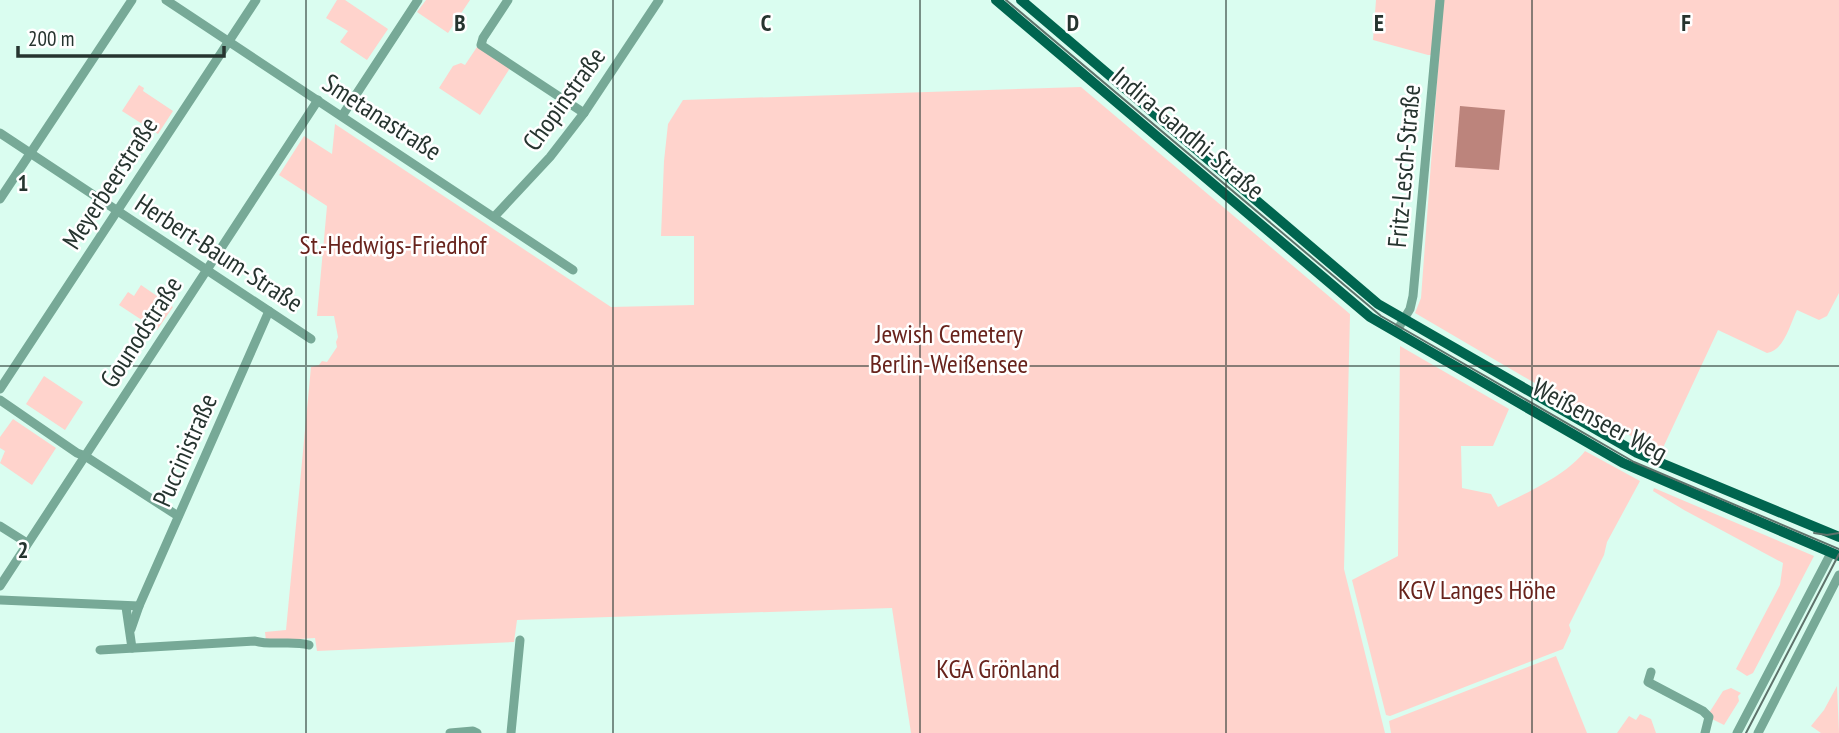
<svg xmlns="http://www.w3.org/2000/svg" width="1839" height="733" font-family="'PT Sans Narrow',sans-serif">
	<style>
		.green { fill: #ffd3cc }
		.water { fill: #bc847c }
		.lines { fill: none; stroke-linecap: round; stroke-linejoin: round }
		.minor { stroke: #77a997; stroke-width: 9 }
		.major { stroke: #00654f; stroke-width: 10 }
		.tram { stroke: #5e726b; stroke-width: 2 }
		.grid { fill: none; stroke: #26342f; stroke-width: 2; stroke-opacity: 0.55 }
		.labels { text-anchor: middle; stroke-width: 5; stroke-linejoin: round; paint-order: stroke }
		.street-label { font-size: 26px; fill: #26342f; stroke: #fff }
		.park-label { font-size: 26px; fill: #68231c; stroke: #fff }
		.grid-label { font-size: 23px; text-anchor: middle; font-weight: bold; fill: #26342f; stroke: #fff; stroke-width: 5; stroke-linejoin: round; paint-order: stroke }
	</style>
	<rect width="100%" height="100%" fill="#dafdf0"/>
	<g class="green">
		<path d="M337,0H345L388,29L367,60L340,42L348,31L326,18Z"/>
		<path d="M426,0H470L448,33L417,12Z"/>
		<path d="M1376,0H1839V293L1827,316L1819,320L1797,310C1790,324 1784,351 1767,353L1718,330L1661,452L1562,399L1415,313L1421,298L1439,55H1428L1373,40Z"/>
		<path d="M477,47L510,68L480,115L439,88L453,66L461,63L465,65Z"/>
		<path d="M139,85L144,88L143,91L173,111L158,134L122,111Z"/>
		<path d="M1081,87L1350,314L1344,569L1385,733H911L892,608L517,620L514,642L317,651L315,638L266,641L265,632L286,630L311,367L319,365L322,361L327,362L337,347L336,342L338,337L334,316H317L327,206L279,175L304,136L332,154L335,124L611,307L694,305V236H661L664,161L668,124L683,100Z"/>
		<path d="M141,285L173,307L157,330L119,305L128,292L134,296Z"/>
		<path d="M1400,346L1509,409L1493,446H1461L1462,488L1491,494L1498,507C1525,494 1567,475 1585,451L1640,481L1607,542L1604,555L1569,625L1571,631L1563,649L1390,716L1386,715L1352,580L1398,556Z"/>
		<path d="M44,376L83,402L65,430L26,404Z"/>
		<path d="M13,419L56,448L32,485L0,463L5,451L0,448V437Z"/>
		<path d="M1654,488L1814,556L1753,673L1747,676L1736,669L1780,585L1783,563L1684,510L1653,491Z"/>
		<path d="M1556,656L1587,733H1391L1389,721Z"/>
		<path d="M1837,686L1839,733H1821L1811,726L1824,710Z"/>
		<path d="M1731,688L1741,693L1738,696L1739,701L1724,725L1712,719L1709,713L1723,691Z"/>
		<path d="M1640,714L1651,719L1656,733H1617L1629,716L1636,720Z"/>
	</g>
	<path class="water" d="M1460,106L1505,110L1499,170L1455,167Z"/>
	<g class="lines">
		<g class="minor">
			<path d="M166,0L573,270"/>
			<path d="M508,0L483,38L481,45L584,113"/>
			<path d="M342,116L418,0"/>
			<path d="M0,133L311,339"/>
			<path d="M0,199L132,0"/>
			<path d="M494,217L550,157L584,113L659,0"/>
			<path d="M1396,332L1410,309L1413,296L1440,0"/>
			<path d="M0,389L256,0"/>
			<path d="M0,400L77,453L85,456L178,516"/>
			<path d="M0,526L27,543"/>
			<path d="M0,586L318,100"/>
			<path d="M0,600L139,606"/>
			<path d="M126,607L132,648"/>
			<path d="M131,629L139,606L269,311"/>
			<path d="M100,650L255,641C273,646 291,640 309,645"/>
			<path d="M1651,672L1648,682L1703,711L1709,717L1705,733"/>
			<path d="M450,733L473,731L477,733"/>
			<path d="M511,733L520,640"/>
			<path d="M1737,733L1831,553"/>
			<path d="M1758,733L1839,575"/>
		</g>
		<g class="major">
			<path d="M996,0L1370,317L1623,463L1839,556"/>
			<path d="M1021,0L1378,304L1637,453L1839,537"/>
		</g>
		<g class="tram">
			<path d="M1006,0L1381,316L1634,462L1839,549"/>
			<path d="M1814,533L1827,535L1839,533"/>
			<path d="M1746,733L1839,554"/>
		</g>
	</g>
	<path class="grid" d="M306,0V733M613,0V733M920,0V733M1226,0V733M1532,0V733M0,366H1839"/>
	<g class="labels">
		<g class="street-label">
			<text transform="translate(564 99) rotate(-54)" y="9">Chopinstraße</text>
			<text transform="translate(382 117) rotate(33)" y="9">Smetanastraße</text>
			<text transform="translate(1188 133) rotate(40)" y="9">Indira-Gandhi-Straße</text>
			<text transform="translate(1404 166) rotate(-85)" y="9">Fritz-Lesch-Straße</text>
			<text transform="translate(110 183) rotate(-57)" y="9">Meyerbeerstraße</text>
			<text transform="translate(219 253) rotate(33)" y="9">Herbert-Baum-Straße</text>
			<text transform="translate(141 332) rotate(-57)" y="9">Gounodstraße</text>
			<text transform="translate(1600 420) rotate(28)" y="9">Weißenseer Weg</text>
			<text transform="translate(185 450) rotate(-66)" y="9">Puccinistraße</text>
		</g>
		<g class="park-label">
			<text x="393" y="254">St.-Hedwigs-Friedhof</text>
			<text x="949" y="343">Jewish Cemetery<tspan x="949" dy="30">Berlin-Weißensee</tspan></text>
			<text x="1477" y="599">KGV Langes Höhe</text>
			<text x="998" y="678">KGA Grönland</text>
		</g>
	</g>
	<g class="grid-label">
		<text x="460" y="31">B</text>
		<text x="766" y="31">C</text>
		<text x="1073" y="31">D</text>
		<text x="1379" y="31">E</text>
		<text x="1686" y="31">F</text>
		<text x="23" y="191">1</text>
		<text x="23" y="558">2</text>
	</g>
	<path d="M18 46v10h206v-10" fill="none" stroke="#26342f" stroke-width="3.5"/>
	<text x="28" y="46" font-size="21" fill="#26342f" stroke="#ffffff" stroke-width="5" paint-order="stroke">200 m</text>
</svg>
